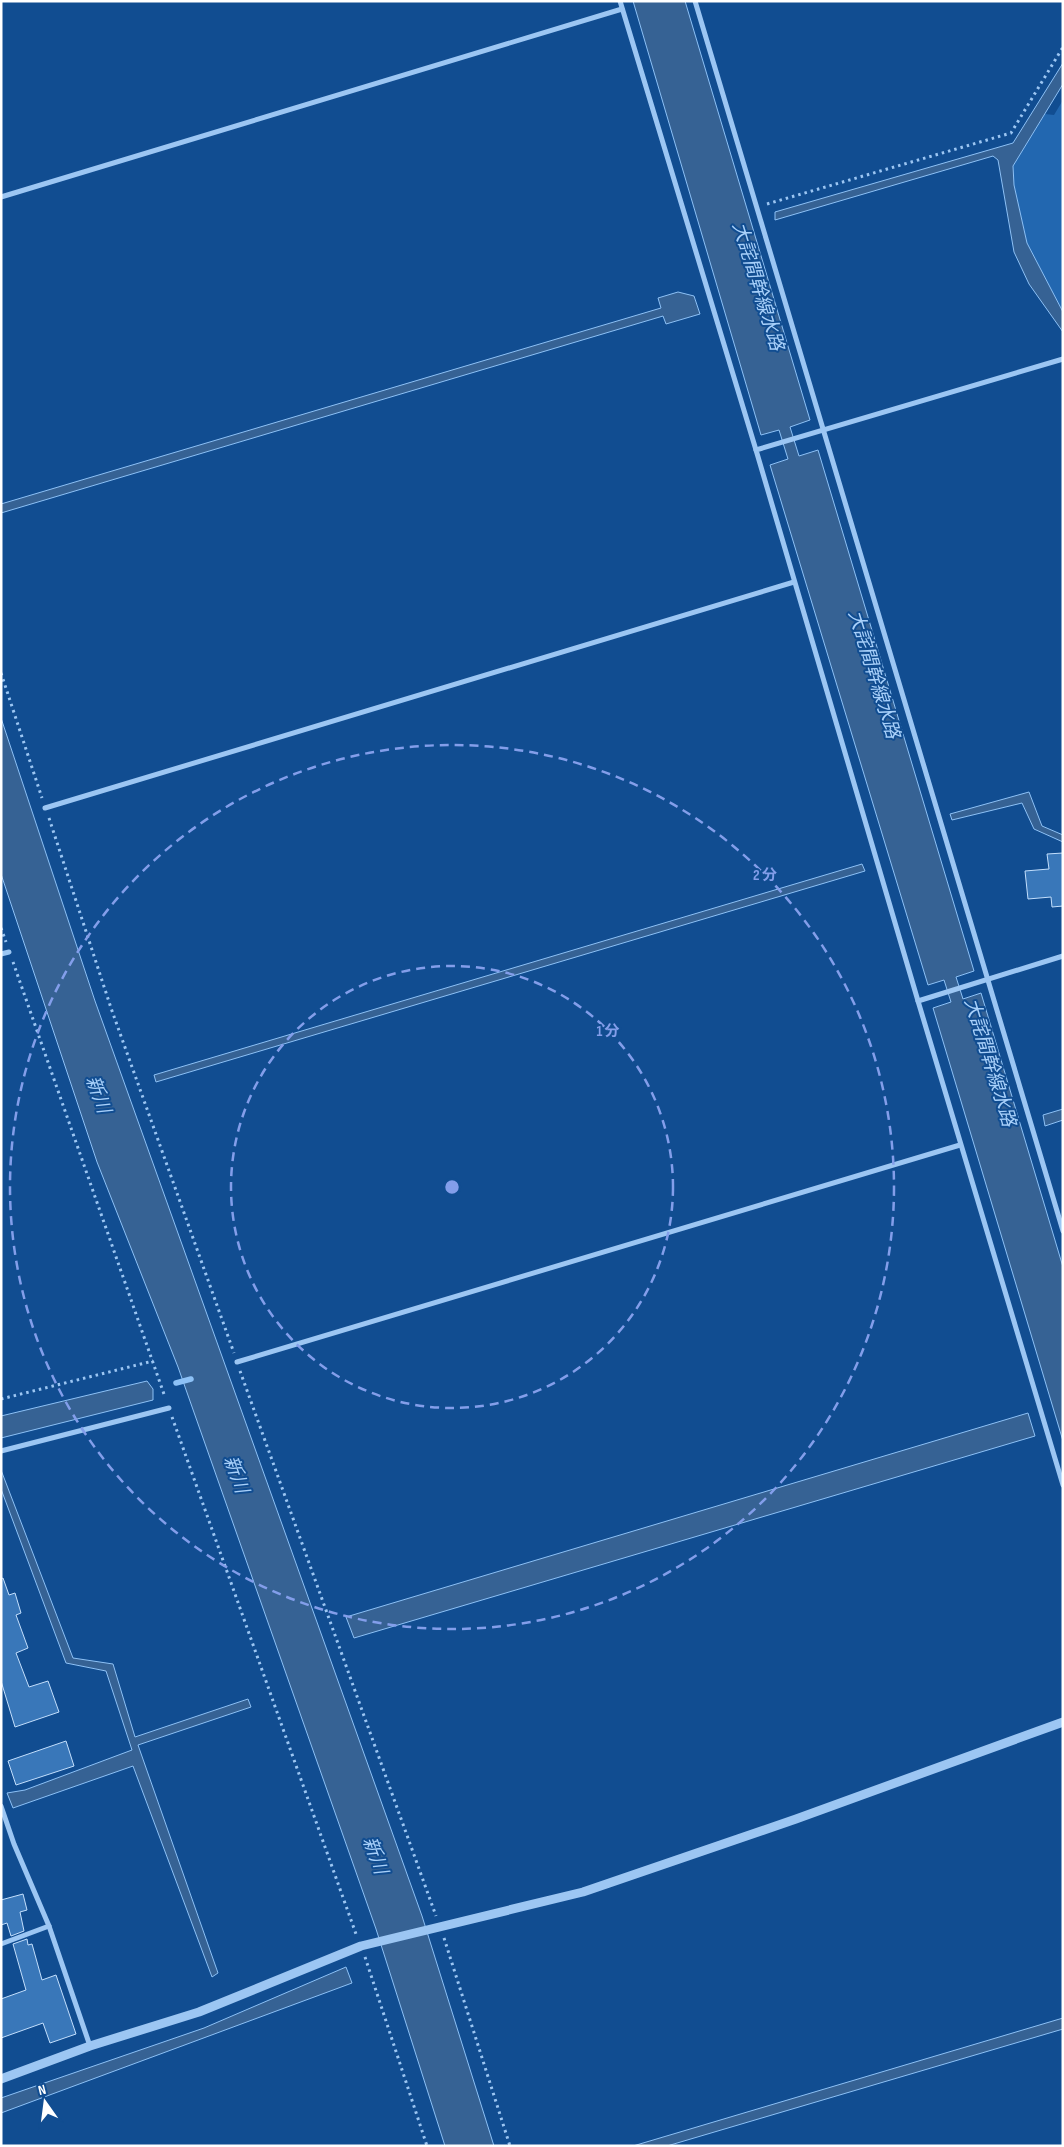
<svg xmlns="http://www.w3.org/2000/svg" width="1064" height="2147" font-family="'Sofia Sans Condensed','Noto Sans JP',sans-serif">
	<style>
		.green { fill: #2267b0 }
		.water { fill: #366294; stroke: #8dc1f6 }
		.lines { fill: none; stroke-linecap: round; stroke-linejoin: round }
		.stream { stroke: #8dc1f6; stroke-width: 5.5 }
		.building { fill: #3977b9; stroke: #c3dffd }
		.path { stroke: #9cc6f3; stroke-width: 3; stroke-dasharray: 2.5 4; stroke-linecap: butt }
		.minor { stroke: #9cc6f3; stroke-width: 5 }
		.tertiary { stroke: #9cc6f3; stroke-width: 9 }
		.ring { fill: none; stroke: #839eea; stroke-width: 2.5; stroke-dasharray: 9 6 }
		.labels { text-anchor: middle; stroke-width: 4; stroke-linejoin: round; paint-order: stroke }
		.water-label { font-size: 19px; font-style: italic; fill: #a8d0fa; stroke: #114d91 }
		.centre { fill: #839eea; stroke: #114d91; stroke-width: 2.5 }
		.ring-label { font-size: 15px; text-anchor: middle; font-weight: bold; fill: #839eea; stroke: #114d91; stroke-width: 4; stroke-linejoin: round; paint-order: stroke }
	</style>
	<rect width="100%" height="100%" fill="#114d91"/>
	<path class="green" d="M1063,100V312L1027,243L1014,185L1013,166L1045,114L1054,115Z"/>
	<g class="water">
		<path d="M633,1H685L810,420L790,427L799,456L818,450L974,971L956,977L963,999L981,993L1063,1267V1441L933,1008L951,1002L944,980L928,985L770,465L788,459L779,430L761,435Z"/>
		<path d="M1063,63V84L1013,166L1014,185L1027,243L1063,312V332L1029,284L1014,252L998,160L993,156L775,220V212L1013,143Z"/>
		<path d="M678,292L694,296L700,314L666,324L663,316L1,513V504L661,308L658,298Z"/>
		<path d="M1,718L95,1001L422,1916L494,2146H445L376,1929L178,1367L97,1162L1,874Z"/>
		<path d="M1029,792L1042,826L1063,835V842L1034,829L1022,803L952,820L950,814Z"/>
		<path d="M862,864L865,871L156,1082L154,1075Z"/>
		<path d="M1063,1109V1120L1045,1126L1043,1115Z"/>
		<path d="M147,1381L153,1389V1400L1,1438V1416Z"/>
		<path d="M1028,1413L1035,1436L354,1638L346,1617Z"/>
		<path d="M1,1470L73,1658L113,1664L135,1737L248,1699L251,1707L138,1745L218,1973L212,1977L133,1766L13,1808L7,1793L25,1790L132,1750L106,1671L66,1663L1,1489Z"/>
		<path d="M346,1967L352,1983L1,2113V2098L204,2028Z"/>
		<path d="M1063,2018V2029L667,2146H633Z"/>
	</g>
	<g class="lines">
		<path class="stream" d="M176,1383L191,1379"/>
	</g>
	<g class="building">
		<path d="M1063,853V906L1052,907L1051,897L1028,899L1025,871L1049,869L1047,854Z"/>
		<path d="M3,1578L9,1595L15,1593L21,1613L16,1615L28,1648L16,1653L29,1687L48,1681L59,1712L15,1727L1,1681V1579Z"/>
		<path d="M66,1741L74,1766L16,1785L8,1761Z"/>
		<path d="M23,1894L27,1910L20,1912L24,1931L11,1936L7,1923L1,1925V1900Z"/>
		<path d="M27,1939L28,1945L32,1944L42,1980L56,1975L76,2034L50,2043L43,2023L1,2038V1999L26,1990L13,1944Z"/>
	</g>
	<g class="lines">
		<g class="path">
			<path d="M767,204L1011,133L1063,47"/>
			<path d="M1,673L42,798"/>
			<path d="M49,818L111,1008L234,1353"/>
			<path d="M1,928L6,942"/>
			<path d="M13,962L165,1397"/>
			<path d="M240,1371L436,1916"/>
			<path d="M1,1399L153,1361"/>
			<path d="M172,1417L356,1934"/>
			<path d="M444,1938L510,2146"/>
			<path d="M365,1957L427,2146"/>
		</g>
		<g class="minor">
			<path d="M620,1L756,450"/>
			<path d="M695,1L1063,1231"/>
			<path d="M1,197L622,9"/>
			<path d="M45,808L794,582"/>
			<path d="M1,954L9,952"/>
			<path d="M1063,956L918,1001L1063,1485"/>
			<path d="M918,1001L756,450L1063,359"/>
			<path d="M237,1362L960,1145"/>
			<path d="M1,1451L169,1408"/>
			<path d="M1,1806L14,1844L49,1926L90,2046"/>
			<path d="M1,1944L49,1926"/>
		</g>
		<path class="tertiary" d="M1,2079L90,2046L199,2012L361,1946L583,1892L796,1819L1063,1722"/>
	</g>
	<g class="ring">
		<circle cx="452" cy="1187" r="221"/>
		<circle cx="452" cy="1187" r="442"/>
	</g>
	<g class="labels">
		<g class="water-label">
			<text transform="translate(759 286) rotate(73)" y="7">大詫間幹線水路</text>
			<text transform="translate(875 674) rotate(73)" y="7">大詫間幹線水路</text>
			<text transform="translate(991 1062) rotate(73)" y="7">大詫間幹線水路</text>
			<text transform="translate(99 1094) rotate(70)" y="7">新川</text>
			<text transform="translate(237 1474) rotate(70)" y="7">新川</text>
			<text transform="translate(376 1855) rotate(70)" y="7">新川</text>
		</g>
	</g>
	<circle cx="452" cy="1187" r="8" class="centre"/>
	<g class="ring-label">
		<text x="765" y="880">2 分</text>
		<text x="608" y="1036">1 分</text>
	</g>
	<rect width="1064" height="2147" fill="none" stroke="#ffffff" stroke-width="5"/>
	<g transform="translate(45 2102) rotate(346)" stroke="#114d91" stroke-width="4" paint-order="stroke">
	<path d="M0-4L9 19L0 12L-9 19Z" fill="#ffffff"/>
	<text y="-8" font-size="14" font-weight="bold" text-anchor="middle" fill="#ffffff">N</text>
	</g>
</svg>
